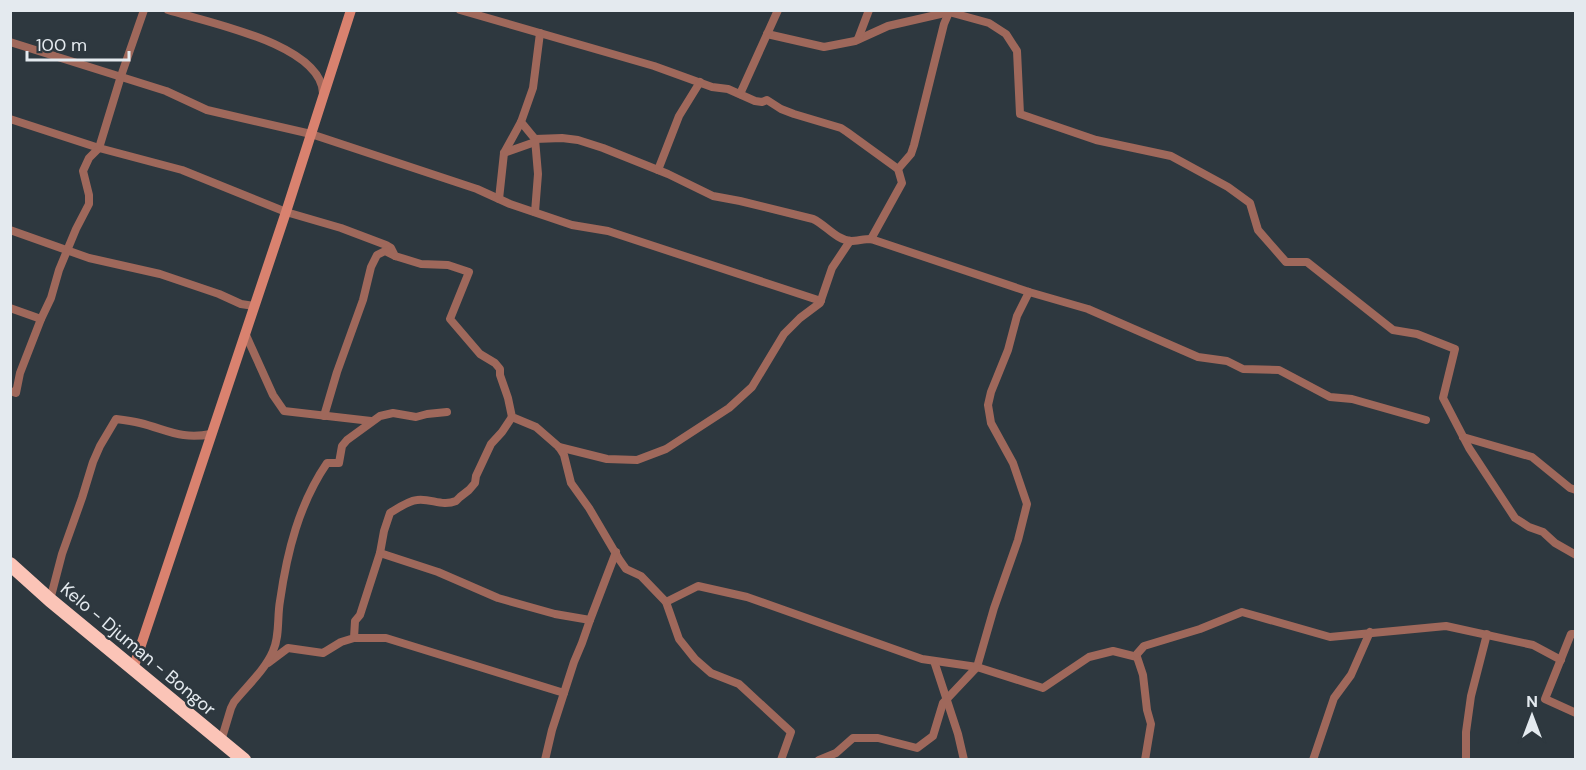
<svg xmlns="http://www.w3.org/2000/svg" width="1586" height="770" font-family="'DM Sans',sans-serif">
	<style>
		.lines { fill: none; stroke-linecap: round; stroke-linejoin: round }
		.street { stroke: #9f685b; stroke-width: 8 }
		.secondary { stroke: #d9826f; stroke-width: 10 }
		.highway { stroke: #fbc4b7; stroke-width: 14 }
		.labels { text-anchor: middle; stroke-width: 5; stroke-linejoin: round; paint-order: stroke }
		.street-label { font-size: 18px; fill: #e4eaef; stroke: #2e383f }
	</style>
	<rect width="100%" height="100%" fill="#2e383f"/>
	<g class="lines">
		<g class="street">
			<path d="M168,10C206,22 321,44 323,93"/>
			<path d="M460,10L654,66L712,87L728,89L755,101L762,102L767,100L781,109L794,114L841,128L847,132L898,169L902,183L871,239"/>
			<path d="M540,33L533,88L521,122L535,139L562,138L578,140L603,148L668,174L713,196L740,201L813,219C826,225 836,240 851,241C857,241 864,239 871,239L1029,292L1088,309L1198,357L1227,361L1243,369L1279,370L1330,397L1352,399L1426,420"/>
			<path d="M767,34L824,47L855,41L888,26L949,12L989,23L1006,34L1017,51L1020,114L1096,140L1171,156L1228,187L1250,203L1258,230L1286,262H1307L1393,330L1417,334L1455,349L1443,398L1469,448L1515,518L1529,527L1543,532L1555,543L1576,555"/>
			<path d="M858,39L869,10"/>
			<path d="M10,42L166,91L207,110L311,134L477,189L510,204L572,225L608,231L821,301"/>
			<path d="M740,94L778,10"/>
			<path d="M10,119L99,148L182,170L286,212L341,228L386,245L391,248L395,256L421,264L448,265L469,272L450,319L480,354L495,363L500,369V375L508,398L512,417L536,427L559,447L564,455L571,483L589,508L619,559L626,569L641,576L666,602L679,639L695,659L711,673L739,684L791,732L781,760"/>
			<path d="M535,139L538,174L535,212"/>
			<path d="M504,153L535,142"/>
			<path d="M898,169L911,154L914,145L944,24L950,10"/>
			<path d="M658,170L679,116L700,82"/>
			<path d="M499,199L504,153L521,122"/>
			<path d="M10,230L89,258L160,274L219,294L241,304L254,306"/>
			<path d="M1029,292L1017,316L1008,350L991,392L988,405L991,423L1013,463L1027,504L1018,540L994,608L977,667L1043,688L1089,657L1113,651L1137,657L1143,675L1147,710L1151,724L1145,760"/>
			<path d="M10,308L41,319"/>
			<path d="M245,333L273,395L284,411L371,421"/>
			<path d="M10,391L16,393L20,373L41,319L51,298L59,270L76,229L89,204V195L83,171L89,158L99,148L121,76L144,10"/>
			<path d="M324,416L337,372L363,300L371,267L377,255L385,251L395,256"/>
			<path d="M1463,437L1532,457L1570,488L1576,490"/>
			<path d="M559,447L607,459L637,460L666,449L729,408L752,387L784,334L800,318L820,303L832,268L850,241"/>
			<path d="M380,553L438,572L498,598L555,614L590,620L616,552"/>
			<path d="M50,600L62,554L82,498L93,462L100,446L116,419C124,420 132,421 140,423C168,430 182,440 211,434"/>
			<path d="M666,602L698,586L747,597L922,659L977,667"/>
			<path d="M1576,634H1571L1545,699L1576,713"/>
			<path d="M354,638H386L564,693"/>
			<path d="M1137,654L1144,646L1200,629L1242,612L1330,637L1446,626L1533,645L1561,660"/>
			<path d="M934,661L958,734L964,760"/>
			<path d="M268,663L288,648L323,653L341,642L354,638L355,621L360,615L380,553L384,531L390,513C398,508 408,501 417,500C431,498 442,507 456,501L460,497L469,490L475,483L476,476L491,444L502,432L512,417"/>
			<path d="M221,741L231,708L234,702C247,686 265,670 273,651C280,636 277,617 280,601C287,552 299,504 327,463H339L342,446L347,440L380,416L393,413L416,417L427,414L447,412"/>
			<path d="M545,760L552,730L574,662L582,643L590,620"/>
			<path d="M819,760L836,753L853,738H878L917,748L933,736L943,703L977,667"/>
			<path d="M1313,760L1334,698L1351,675L1370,632"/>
			<path d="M1466,760V732L1471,696L1487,634"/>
		</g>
		<path class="secondary" d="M133,669L286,212L351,10"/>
		<path class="highway" d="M10,564L50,600L244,760"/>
	</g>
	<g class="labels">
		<g class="street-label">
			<text transform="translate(138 649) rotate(40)" y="6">Kelo - Djuman - Bongor</text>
		</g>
	</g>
	<rect width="1586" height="770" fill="none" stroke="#e4eaef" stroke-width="24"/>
	<g transform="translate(1532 716)" stroke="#2e383f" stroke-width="4.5" paint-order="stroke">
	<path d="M0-4.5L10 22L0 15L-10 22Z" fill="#e4eaef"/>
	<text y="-9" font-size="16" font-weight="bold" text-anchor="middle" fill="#e4eaef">N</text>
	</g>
	<path d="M27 51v9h102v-9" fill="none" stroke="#e4eaef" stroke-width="3"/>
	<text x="36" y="51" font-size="18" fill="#e4eaef" stroke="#2e383f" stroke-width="4.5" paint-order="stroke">100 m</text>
</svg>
